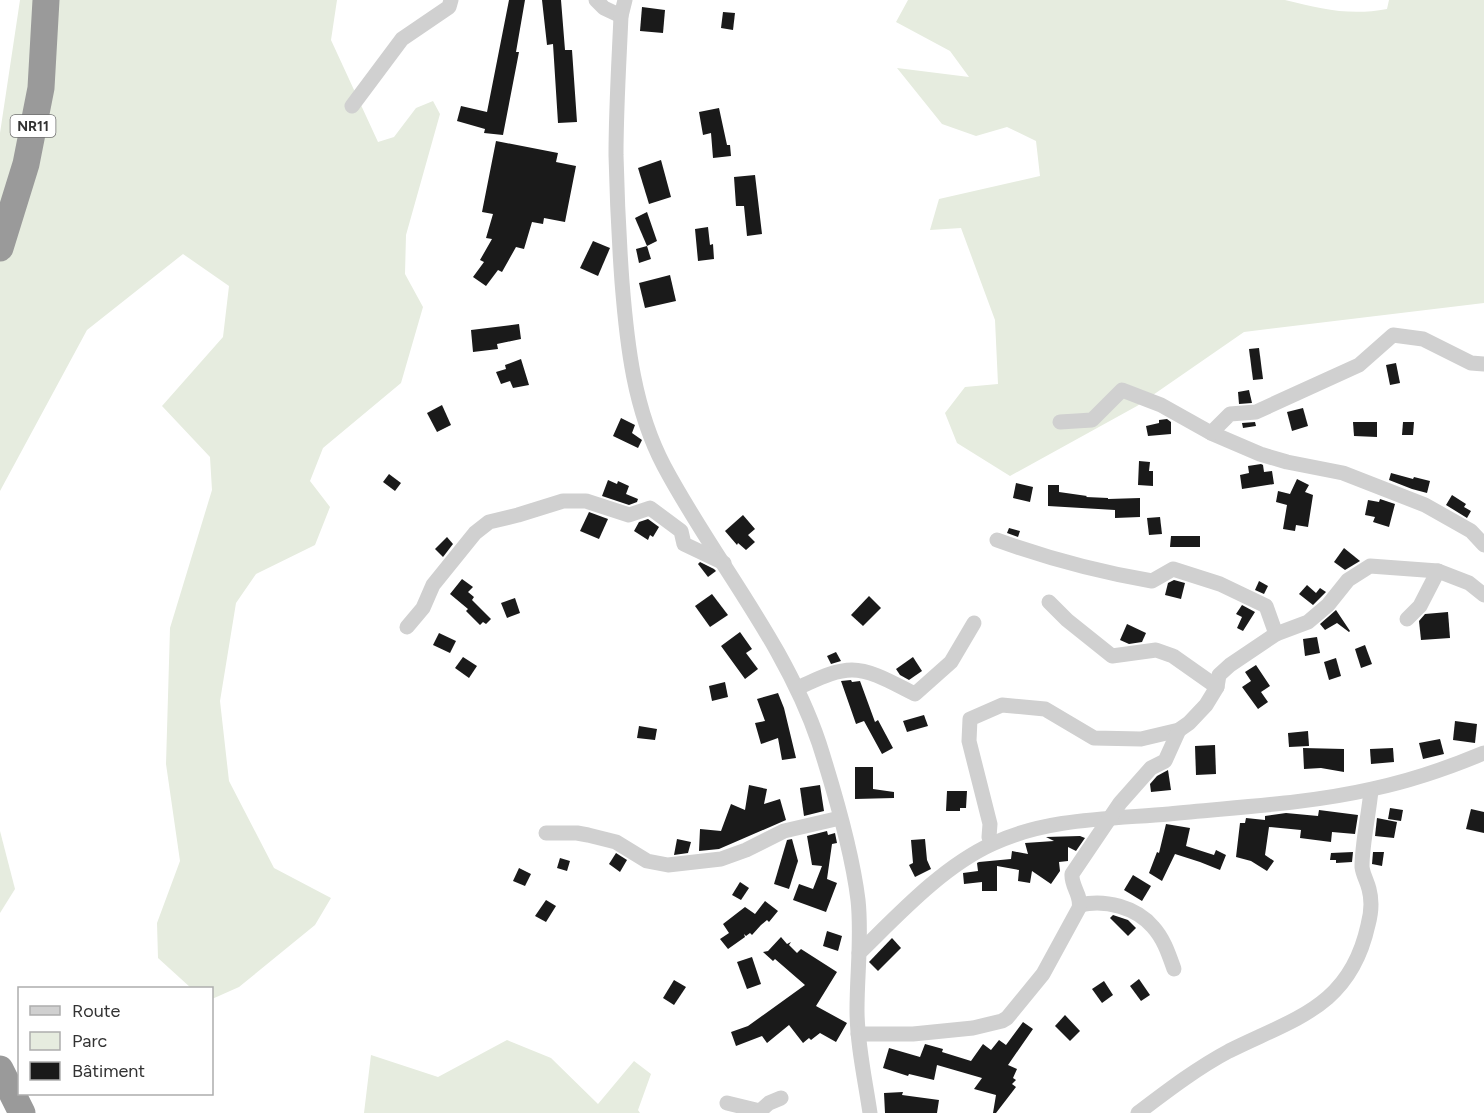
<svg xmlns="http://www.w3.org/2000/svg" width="1484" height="1113" font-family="Figtree,sans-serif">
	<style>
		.green { fill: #e6ecdf }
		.building { fill: #1a1a1a }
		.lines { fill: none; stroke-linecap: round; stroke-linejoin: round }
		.street { stroke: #d0d0d0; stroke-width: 15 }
		.highway { stroke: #9a9a9a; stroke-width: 27 }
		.labels { text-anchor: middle; stroke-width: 6; stroke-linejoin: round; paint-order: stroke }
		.shield { fill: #fff; stroke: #707070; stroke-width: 1.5 }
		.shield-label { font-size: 14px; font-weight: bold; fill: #333 }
	</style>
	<rect width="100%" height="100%" fill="#fff"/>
	<g class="green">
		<path d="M20,0H337L331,40L378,142L394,137L416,108L433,101L440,114L406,235L405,274L423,307L401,383L323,448L310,481L330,507L315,545L256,574L236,603L220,701L229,781L274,868L331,898L315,925L239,987L212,999V988H191L158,958L157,923L180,861L166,764L170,628L212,490L210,457L162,406L223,337L229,286L183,254L87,330L0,491V133Z"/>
		<path d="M908,0H1285C1321,9 1350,16 1387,9L1389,0H1484V303L1244,332L1137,406L1010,476L957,443L945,413L965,387L998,384L995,320L961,228L930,230L939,199L1040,176L1036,141L1007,127L976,136L942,124L897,68L969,77L950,51L896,22Z"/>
		<path d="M0,831L15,889L0,913Z"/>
		<path d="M507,1040L551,1058L598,1104L634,1061L651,1074L638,1110L640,1113H364L371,1055L438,1077Z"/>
	</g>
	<g class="building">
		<path d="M509,0H525L516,52H519L503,135L484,133L485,129L457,121L461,106L487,112Z"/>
		<path d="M542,0H561L565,50H572L577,122L558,123L553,44L547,45Z"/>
		<path d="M642,7L665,10L663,33L640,31Z"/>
		<path d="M723,12L735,13L733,30L721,28Z"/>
		<path d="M719,108L727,145H730L731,156L713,158L711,133L703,135L699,112Z"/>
		<path d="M496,141L558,153L556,162L576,166L565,222L544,218L543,224L532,222L524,249L516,247L502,272L498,270L486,286L473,277L484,262L480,260L492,239L486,238L493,214L482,212Z"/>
		<path d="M661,160L671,197L649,204L638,168Z"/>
		<path d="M755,175L762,234L747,236L744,206H736L734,177Z"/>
		<path d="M647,212L657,241L647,246L635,218Z"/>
		<path d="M708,227L710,245L713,244L714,259L698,261L695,229Z"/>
		<path d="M593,241L610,248L598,276L580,268Z"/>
		<path d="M647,246L651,259L639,263L636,249Z"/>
		<path d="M670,275L676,301L645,308L639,283Z"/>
		<path d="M519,324L521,339L497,344L498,349L473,352L471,330Z"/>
		<path d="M1259,348L1263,379L1253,380L1249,349Z"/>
		<path d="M521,359L529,385L513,388L510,381L501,384L496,372L506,369L505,365Z"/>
		<path d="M1396,363L1400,383L1390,385L1386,365Z"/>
		<path d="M1249,390L1252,403L1239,404L1238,392Z"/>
		<path d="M442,405L451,425L437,432L427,413Z"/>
		<path d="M1303,408L1308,426L1292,431L1287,412Z"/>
		<path d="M621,418L635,425L632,433L642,440L638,448L613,436Z"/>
		<path d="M1167,419L1171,422V434L1148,436L1146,426L1159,423V420Z"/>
		<path d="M1255,422L1256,426L1243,428L1242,423Z"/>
		<path d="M1353,422H1377V437L1354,436Z"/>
		<path d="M1403,422H1414L1413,435H1402Z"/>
		<path d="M1139,461L1150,462L1149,471H1153V486L1138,485Z"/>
		<path d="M1261,464L1263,465L1264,472L1272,471L1274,484L1242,489L1240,475L1249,473L1248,466Z"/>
		<path d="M1391,473L1413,479L1414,477L1430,481L1427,493L1412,489L1389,480Z"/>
		<path d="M389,474L401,483L395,491L383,482Z"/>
		<path d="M1297,479L1309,485L1305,492L1313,495L1308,527L1296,525L1295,531L1283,529L1287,505L1276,502L1278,491L1290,494Z"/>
		<path d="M608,480L617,484L618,481L629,486L626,494L638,499L637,502L629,505L602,496Z"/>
		<path d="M1016,483L1033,487L1030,502L1013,498Z"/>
		<path d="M1048,485H1059V492L1087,496L1086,497L1108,498V499L1140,498V517L1115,518V510L1048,506Z"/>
		<path d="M1452,495L1466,504L1464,507L1471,511L1467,518L1446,505Z"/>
		<path d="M1380,499L1395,504L1389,527L1373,522L1375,517L1365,515L1368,500L1379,502Z"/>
		<path d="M589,512L608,519L599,539L580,531Z"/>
		<path d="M743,515L755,529L748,535L755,542L746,550L738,543L737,545L725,531Z"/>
		<path d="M1160,517L1162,534L1149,535L1147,518Z"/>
		<path d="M648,519L659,527L653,537L650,535L648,540L634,531L639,522Z"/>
		<path d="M1009,528L1020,531L1018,537L1007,533Z"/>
		<path d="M1171,536H1200V547H1170Z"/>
		<path d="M447,537L453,544L443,557L435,549Z"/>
		<path d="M1344,548L1360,561L1345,570L1334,562Z"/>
		<path d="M700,562L714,569L716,571L708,577L698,564Z"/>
		<path d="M462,579L473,587L468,592L474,597L472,600L491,619L486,624L483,622L480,625L466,611L468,609L450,594Z"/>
		<path d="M1174,580L1185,583L1181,599L1165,595L1168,583Z"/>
		<path d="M1259,581L1268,586L1264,594L1255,590Z"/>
		<path d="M1307,585L1316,593L1320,588L1326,592L1313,605L1299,594Z"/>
		<path d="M712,594L728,615L710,627L695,606Z"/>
		<path d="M869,596L881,608L863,626L851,615Z"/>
		<path d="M515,598L520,613L507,618L501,603Z"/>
		<path d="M1242,605L1255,612L1243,631L1237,628L1242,617L1236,614Z"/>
		<path d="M1336,610L1350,631L1349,632L1337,623L1325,630L1320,624Z"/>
		<path d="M1448,612L1450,638L1421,640L1419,621L1425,614Z"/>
		<path d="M1127,624L1146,633L1142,642L1129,644L1120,640Z"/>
		<path d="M740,632L752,649L746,653L758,669L745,679L721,646Z"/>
		<path d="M439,633L456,641L450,653L433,645Z"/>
		<path d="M1317,637L1320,653L1305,656L1303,639Z"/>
		<path d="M1365,645L1372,664L1361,668L1355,649Z"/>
		<path d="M836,652L841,661L831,664L827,656Z"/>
		<path d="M463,657L477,666L469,678L455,668Z"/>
		<path d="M913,657L922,671L909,680L900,675L896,669Z"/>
		<path d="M1336,658L1341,676L1329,680L1324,662Z"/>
		<path d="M1256,665L1270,686L1261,692L1268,702L1258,709L1242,687L1251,681L1245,672Z"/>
		<path d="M851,680L852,682L860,681L875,722L878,720L893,748L882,754L864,721L856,724L841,681Z"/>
		<path d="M725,682L728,697L712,701L709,686Z"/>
		<path d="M778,693L784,708L796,758L782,760L778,738L761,744L755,723L765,721L757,699Z"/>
		<path d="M924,715L928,726L907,732L903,721Z"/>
		<path d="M1455,721L1477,724L1475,743L1453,740Z"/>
		<path d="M639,726L657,729L655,740L637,738Z"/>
		<path d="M1308,731L1309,746L1289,747L1288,733Z"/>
		<path d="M1440,739L1444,754L1423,759L1419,743Z"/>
		<path d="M1215,745L1216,774L1196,775L1195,746Z"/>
		<path d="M1303,748L1344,749V772L1321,768L1304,769Z"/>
		<path d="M1393,748L1394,762L1371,764L1370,749Z"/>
		<path d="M855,767H873V789L894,792V798L855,799Z"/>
		<path d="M1168,770L1171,790L1151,792L1150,784L1157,776Z"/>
		<path d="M749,785L767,789L764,804L780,799L786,820L719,849L699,851L700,829L721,831L731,804L745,810Z"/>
		<path d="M820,785L824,811L804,816L800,788Z"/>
		<path d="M947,791H967L966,808H960V811H946Z"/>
		<path d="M1390,808L1403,810L1401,821L1388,819Z"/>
		<path d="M1471,809L1484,812V833L1466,829Z"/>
		<path d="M1319,810L1358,815L1355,834L1332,832L1331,842L1300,838L1301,830L1269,827L1265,855L1274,861L1267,871L1251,861L1236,857L1240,823H1245L1246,818L1265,820V816L1286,813L1318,816Z"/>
		<path d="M1377,818L1397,822L1394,838L1375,836Z"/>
		<path d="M1166,824L1190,828L1186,846L1214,855L1216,850L1226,855L1220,870L1200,862L1175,854L1162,881L1149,873L1157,852L1159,853Z"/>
		<path d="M827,831L828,835L835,833L837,843L832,844L827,879L837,883L826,912L793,900L799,884L813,889L822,866L812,865L807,836Z"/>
		<path d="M1080,836L1085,838L1076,851L1068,847V861L1059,862L1060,871L1051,884L1032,871L1030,883L1018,881L1019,870L997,866V891H982V882L964,884L963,873L978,871L977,863L979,862L1011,859L1012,851L1028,854L1025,843L1054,841L1046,837Z"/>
		<path d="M677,839L691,842L688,853L674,855Z"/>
		<path d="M792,839L798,861L789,889L774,884L787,840Z"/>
		<path d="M925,839L927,860L931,869L915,877L909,865L913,863L911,840Z"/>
		<path d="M1353,852L1352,862L1336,863V860H1330L1331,853Z"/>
		<path d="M1373,852H1384L1382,866L1372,864Z"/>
		<path d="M616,853L627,860L620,872L609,864Z"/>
		<path d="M560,858L570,861L567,871L557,868Z"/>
		<path d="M519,868L531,874L525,886L513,881Z"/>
		<path d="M1133,875L1151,886L1142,901L1124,890Z"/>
		<path d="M740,882L749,888L741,900L732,895Z"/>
		<path d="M546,900L556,906L546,922L535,916Z"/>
		<path d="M765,901L778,911L769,922L767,920L761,925L752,935L750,933L746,936L744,934L745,937L728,949L720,939L729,933L723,924L745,907L755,914Z"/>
		<path d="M1113,915L1128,920L1136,928L1128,936L1110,918Z"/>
		<path d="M827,931L842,936L838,951L823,946Z"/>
		<path d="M781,937L787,944L791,942L789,945L797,953L801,949L837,972L816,1006L847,1023L836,1042L820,1033L811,1040L809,1038L803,1043L789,1025L767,1043L762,1036L736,1046L731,1032L748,1026L805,985L775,959L773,961L763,952L768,951Z"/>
		<path d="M892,938L901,948L878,971L869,962Z"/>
		<path d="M752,957L761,984L747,989L737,962Z"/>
		<path d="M1139,979L1150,995L1141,1001L1130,986Z"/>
		<path d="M674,980L686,987L674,1005L663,998Z"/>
		<path d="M1104,981L1113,995L1102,1003L1092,989Z"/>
		<path d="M1065,1015L1080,1031L1070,1041L1055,1026Z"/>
		<path d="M1023,1022L1033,1029L1008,1065L1017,1069L1013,1078L1016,1080L1012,1084L1016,1087L996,1113H993L996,1095L974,1089L982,1078L937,1065L934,1080L909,1074L908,1076L883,1068L889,1048L920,1057L925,1044L943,1049L942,1052L971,1061L983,1044L991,1050L999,1040L1006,1045Z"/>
		<path d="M903,1092L902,1095L939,1100L937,1113H885L884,1093Z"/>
	</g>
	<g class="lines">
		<g class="street">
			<path d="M596,0L604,8L621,16"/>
			<path d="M625,0L621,16C619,62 616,109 616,155C617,197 619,240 622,282C627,345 634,409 664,466C714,560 785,642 819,743C834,790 852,851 858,900C862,936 857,973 857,1010C857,1044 865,1079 870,1113"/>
			<path d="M352,106L402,39L449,7L451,0"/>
			<path d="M1060,422L1092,420L1122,390L1161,405L1211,433L1260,454L1287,462L1343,473L1425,505L1471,531L1484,545"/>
			<path d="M1211,433L1230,414L1256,412L1359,365L1393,335L1423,339L1471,363L1484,364"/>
			<path d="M997,540C1047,558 1099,572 1152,581L1173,569L1220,584L1266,606L1276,634"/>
			<path d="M1407,619L1420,606L1438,571"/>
			<path d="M407,627L423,608L433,585L475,533L489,522L518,515L563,501H586L629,515L650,508L681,531L684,544L724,563"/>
			<path d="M1217,687L1219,675L1230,665L1276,634L1308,622L1328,605L1348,580L1370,566L1438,571L1469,583L1484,595"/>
			<path d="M797,688C814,681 833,670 852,670C873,670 896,685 915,694L951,662L974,623"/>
			<path d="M546,833H577L588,835L616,842L647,861L668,865L721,859L746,850L784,831L840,818"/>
			<path d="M991,844L989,837L990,824L969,741L970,719L1002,705L1045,709L1094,738L1141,739L1179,730L1189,723L1206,705L1217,687L1173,656L1156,650L1112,656L1067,620L1049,602"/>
			<path d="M1080,905C1105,899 1136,907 1153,927C1164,939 1169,955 1174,969"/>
			<path d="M859,953C898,915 942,867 992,844C1047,818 1110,819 1169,814C1237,807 1306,804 1372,789C1410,781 1448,768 1484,753"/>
			<path d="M858,1034H913L973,1028L1002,1021L1007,1018L1043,974L1079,908C1082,895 1071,887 1072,874L1120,803L1151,768L1165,761L1179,730"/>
			<path d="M727,1103L760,1111"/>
			<path d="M761,1113L760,1111L769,1103L781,1098"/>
			<path d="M1138,1113C1167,1091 1197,1068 1229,1051C1295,1018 1350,1007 1368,925C1371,914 1372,900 1369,889C1367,881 1363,875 1362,867C1362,843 1369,814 1371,790"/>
		</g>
		<g class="highway">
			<path d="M0,248L26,164L41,88L46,0"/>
			<path d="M0,1069L22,1113"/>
		</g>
	</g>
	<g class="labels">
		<rect class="shield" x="10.5" y="115" width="45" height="22" rx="4.5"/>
		<g class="shield-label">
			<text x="33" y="131">NR11</text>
		</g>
	</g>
	<rect x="18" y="987" width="195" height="108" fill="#ffffff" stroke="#adadad" stroke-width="1.5"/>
	<rect x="30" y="1006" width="30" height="9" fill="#d0d0d0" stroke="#adadad" stroke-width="1.5"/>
	<text x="72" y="1017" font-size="18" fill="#333333">Route</text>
	<rect x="30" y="1032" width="30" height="18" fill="#e6ecdf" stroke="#adadad" stroke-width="1.5"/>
	<text x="72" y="1047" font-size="18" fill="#333333">Parc</text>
	<rect x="30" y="1062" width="30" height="18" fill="#1a1a1a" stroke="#adadad" stroke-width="1.5"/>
	<text x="72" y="1077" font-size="18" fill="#333333">Bâtiment</text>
</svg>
